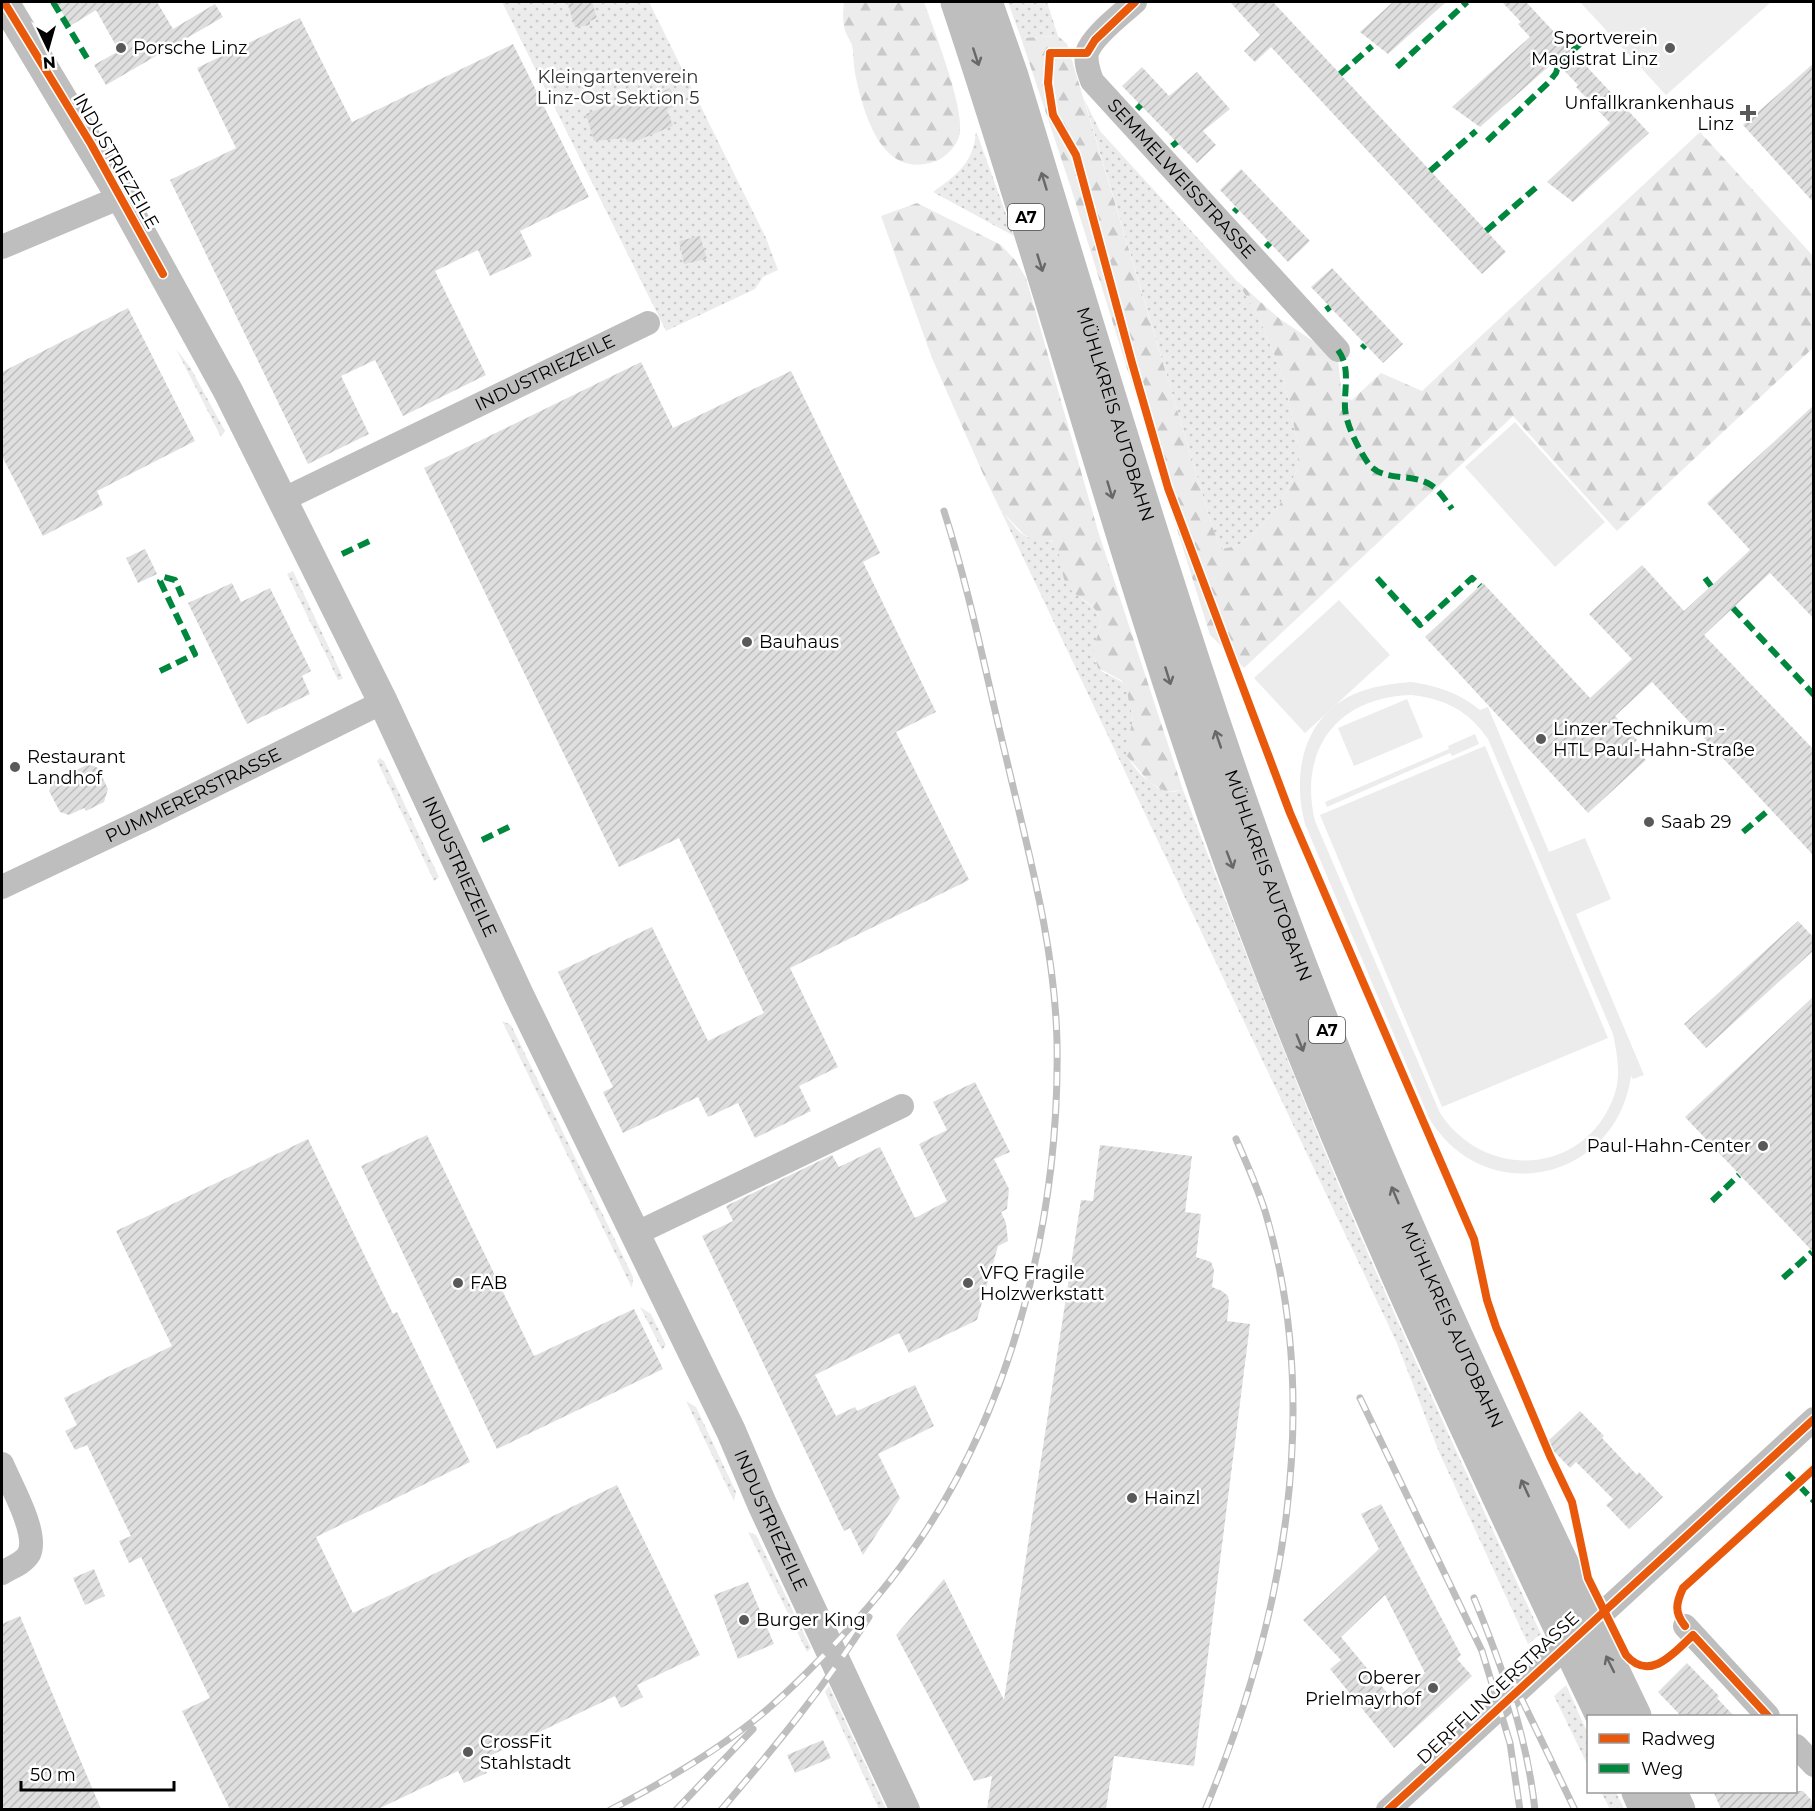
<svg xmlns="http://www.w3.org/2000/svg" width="1815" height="1811" font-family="Montserrat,sans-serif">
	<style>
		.green { fill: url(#green-dots) }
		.forest { fill: url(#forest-firs) }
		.pitch { fill: #ececec; fill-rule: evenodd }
		.building { fill: url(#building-hatch); fill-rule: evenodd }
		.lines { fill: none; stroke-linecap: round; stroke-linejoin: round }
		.minor { stroke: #bebebe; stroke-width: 24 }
		.major { stroke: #bebebe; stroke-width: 30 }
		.highway { stroke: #bebebe; stroke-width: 33 }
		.rail-casing { stroke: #bebebe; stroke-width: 7 }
		.rail { stroke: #fff; stroke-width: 4.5; stroke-dasharray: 14; stroke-linecap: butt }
		.quiet { stroke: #00873e; stroke-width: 6; stroke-dasharray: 12 6; stroke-linecap: butt }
		.cycleway-casing { stroke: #fff; stroke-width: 11 }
		.cycleway { stroke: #e8590c; stroke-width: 8 }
		.oneway { stroke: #686868 }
		.poi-dot { fill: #595959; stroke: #fff; stroke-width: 2 }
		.labels { text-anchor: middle; stroke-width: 5; stroke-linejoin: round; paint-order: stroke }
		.shield { fill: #fff; stroke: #4c4c4c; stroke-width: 1.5 }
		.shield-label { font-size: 16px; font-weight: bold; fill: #000 }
		.poi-label { font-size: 18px; fill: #000; stroke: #fff; text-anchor: start }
		.park-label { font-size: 18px; fill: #333; stroke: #fff }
		.street-label { font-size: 18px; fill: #000; stroke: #fff }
	</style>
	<defs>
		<pattern id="green-dots" width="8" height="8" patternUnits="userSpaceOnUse" patternTransform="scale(1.5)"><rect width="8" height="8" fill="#ececec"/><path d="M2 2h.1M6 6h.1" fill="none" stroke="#c9c9c9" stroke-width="1.8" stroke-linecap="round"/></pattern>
		<pattern id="forest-firs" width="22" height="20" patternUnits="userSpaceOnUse" patternTransform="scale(1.5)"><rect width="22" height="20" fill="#ececec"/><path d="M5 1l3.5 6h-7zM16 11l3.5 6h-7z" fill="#c9c9c9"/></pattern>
		<pattern id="building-hatch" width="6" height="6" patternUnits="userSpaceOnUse" patternTransform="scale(1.5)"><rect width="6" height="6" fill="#dfdfdf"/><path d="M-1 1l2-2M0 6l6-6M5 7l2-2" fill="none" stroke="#bebebe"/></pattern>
	</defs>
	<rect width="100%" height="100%" fill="#fff"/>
	<g class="green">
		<path d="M502,2H649L766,238L778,270L763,277L755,289L666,331Z"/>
		<path d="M1008,2H1047L1058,36L1021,38Z"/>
		<path d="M1084,99L1100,131L1236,280L1258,315L1283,376L1298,444V468L1279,506L1252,536L1237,546L1221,549L1212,526Z"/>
		<path d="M976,131L1014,236L933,192C957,175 974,162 976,131Z"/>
		<path d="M176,349L190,367L225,431L221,437Z"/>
		<path d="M1000,509C1007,516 1016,531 1025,536C1036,541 1051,535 1058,548C1066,563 1062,578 1077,594C1084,603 1094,604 1099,617C1104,634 1088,648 1097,666C1104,678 1124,676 1128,691C1129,697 1133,717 1133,722C1132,732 1125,743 1127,753C1129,766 1152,787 1165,791C1170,793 1177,791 1183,790C1224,896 1264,1003 1307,1108C1379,1286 1460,1460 1541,1634L1528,1644L1439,1452L1396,1341Z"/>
		<path d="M293,571L340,671L343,679L338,680L287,574Z"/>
		<path d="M380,758L384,761L439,877L434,881L377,761Z"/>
		<path d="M502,1021L511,1025L633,1277L632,1288Z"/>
		<path d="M640,1307L651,1314L666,1345L662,1350Z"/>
		<path d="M686,1401L696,1407L736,1492L734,1501Z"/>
		<path d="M748,1532L756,1535L811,1648L807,1652Z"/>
		<path d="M1566,1685L1588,1734V1766L1554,1696Z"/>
		<path d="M829,1686L886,1809H879L825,1692Z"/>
		<path d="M1601,1792H1616L1624,1809H1610Z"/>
	</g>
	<g class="forest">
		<path d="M844,2H924C934,30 964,106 960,133C958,145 945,159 933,162C881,179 863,112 855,73C853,64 854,54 852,45C850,41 848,37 846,33C842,23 843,12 844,2Z"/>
		<path d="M1058,36L1067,44L1212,526L1221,549L1237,546L1252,536L1279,506L1298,468V444L1283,376L1258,315L1236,280L1280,319L1325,349L1338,360L1342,398L1352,400L1381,373L1422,391L1700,132L1813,256V348L1617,531L1513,416L1244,668L1210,635L1070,185L1021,38Z"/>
		<path d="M917,203L1001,245L1015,260L1026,278L1098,531L1183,790L1166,792L1149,782L1127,756L1126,747L1133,719L1129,703L1127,689L1121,680L1098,668C1097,664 1094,659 1094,654C1093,641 1103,631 1099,617C1094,602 1078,599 1069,588C1058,574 1065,555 1051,540L1043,543L1024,535L1000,509L984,476L932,358L881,216Z"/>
	</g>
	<g class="pitch">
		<path d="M1580,2H1771L1666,95Z"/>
		<path d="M1515,422L1605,522L1555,567L1465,467Z"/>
		<path d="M1339,600L1390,655L1305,733L1254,678Z"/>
		<path d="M1411,682C1438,686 1459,693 1480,710L1488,707L1549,852L1585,838L1611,899L1576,914L1644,1075L1633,1079L1631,1076C1616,1182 1484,1210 1429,1118L1305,824C1292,776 1302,719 1352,695C1371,686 1391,684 1411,682ZM1411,695C1445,699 1468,710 1488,739L1613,1034C1617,1053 1621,1074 1615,1093C1588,1175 1486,1183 1440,1113L1315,821C1298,750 1337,697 1411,695Z"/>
		<path d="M1407,699L1423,737L1354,766L1338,728Z"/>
		<path d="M1475,734L1479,744L1452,756L1450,753L1327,807L1325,802L1449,749L1448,746Z"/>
		<path d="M1485,746L1608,1038L1442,1107L1320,815Z"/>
	</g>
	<g class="building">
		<path d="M56,2H157L173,29L215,4L223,17L106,85L94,65L119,51L96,10L70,26Z"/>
		<path d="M567,2H592L597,18L590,21V25L575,27Z"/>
		<path d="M1230,2H1273L1506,252L1482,274L1271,47L1255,62L1244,51L1260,35Z"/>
		<path d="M1393,2H1446L1388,54L1360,32Z"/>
		<path d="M1502,2H1526L1649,133L1573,202L1547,182L1610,123L1576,87L1578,85L1555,61L1480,127L1452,107L1530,37L1518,24L1521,22Z"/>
		<path d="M300,18L352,122L513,44L589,197L520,231L532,256L490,276L478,250L435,271L486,375L403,416L375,360L341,376L369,434L308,464L170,180L236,148L197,68Z"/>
		<path d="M1814,63V203L1743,125Z"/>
		<path d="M1142,67L1169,96L1197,72L1230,109L1203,131L1216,145L1197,163L1122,86Z"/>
		<path d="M670,88L678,105L667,110L673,126L638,140L627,142L626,138L594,141L586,114L614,103L615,106L654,96Z"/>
		<path d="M1241,169L1310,241L1288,262L1220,190Z"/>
		<path d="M700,236L707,259L684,264L679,241Z"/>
		<path d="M1332,268L1403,344L1383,363L1311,287Z"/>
		<path d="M128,308L195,441L97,491L103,505L43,536L2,456V372Z"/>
		<path d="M641,362L673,428L791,371L880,553L863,562L936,712L896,732L969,880L790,968L838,1067L799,1086L811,1111L755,1138L738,1103L708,1117L698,1097L623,1133L603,1092L613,1087L558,972L652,927L708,1041L764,1013L679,838L619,867L424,468Z"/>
		<path d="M1814,405V619L1770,573L1704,635L1814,750V856L1652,682L1615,716L1637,740L1632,745L1646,760L1588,813L1425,637L1483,583L1590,698L1632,659L1589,614L1642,565L1684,611L1750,550L1707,503Z"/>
		<path d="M145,549L157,574L138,583L126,558Z"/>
		<path d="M232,583L241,602L270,588L311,671L302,676L310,694L247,724L188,603Z"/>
		<path d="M89,764L98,768L108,789L104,802L86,811L84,808L69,815L60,812L49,791L53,781Z"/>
		<path d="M1798,921L1814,938V950L1706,1048L1684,1024Z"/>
		<path d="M1814,996V1253L1685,1117Z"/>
		<path d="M975,1082L1010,1152L994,1159L1009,1189L1007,1209L1001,1212L1006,1223L1008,1241L998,1246L977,1320L909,1353L899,1333L815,1375L836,1416L855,1407L857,1411L915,1385L934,1426L878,1454L900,1498L863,1555L850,1528L844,1531L702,1236L733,1221L726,1206L832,1155L839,1167L880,1147L915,1218L947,1201L919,1144L947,1130L933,1102Z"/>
		<path d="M427,1135L534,1356L634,1309L663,1369L497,1449L361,1166Z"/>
		<path d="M308,1139L393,1314L397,1312L470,1462L316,1537L353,1613L617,1485L700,1655L637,1685L643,1697L621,1708L615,1696L481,1760L487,1773L464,1783L458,1771L378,1809H230L182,1711L210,1698L141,1557L129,1563L119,1541L131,1536L87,1445L75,1450L65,1431L77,1425L64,1398L172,1346L116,1231Z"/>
		<path d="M1100,1145L1192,1156L1185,1212L1201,1214L1196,1257L1211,1262L1214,1270L1212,1287L1222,1291L1228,1296L1229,1302L1227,1321L1250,1324L1194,1766L1114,1756L1106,1809H987L992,1776L974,1781L896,1635L944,1579L1004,1700L1081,1200L1093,1201Z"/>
		<path d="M1580,1411L1604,1436L1602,1438L1637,1475L1639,1472L1663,1497L1629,1529L1606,1505L1613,1499L1576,1462L1570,1468L1546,1443Z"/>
		<path d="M1381,1504L1461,1655L1457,1659L1472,1676L1394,1748L1330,1669L1341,1660L1303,1620L1379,1549L1361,1514ZM1385,1595L1425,1673L1394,1701L1341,1637Z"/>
		<path d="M94,1569L105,1596L85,1605L73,1578Z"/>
		<path d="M748,1582L774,1644L738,1659L714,1595Z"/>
		<path d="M20,1616L71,1738L101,1809H2V1624Z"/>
		<path d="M1687,1663L1719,1696L1717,1698L1734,1716H1681L1658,1692Z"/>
		<path d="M823,1740L831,1758L795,1773L787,1755Z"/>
		<path d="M1713,1791H1803L1814,1803V1809H1721Z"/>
	</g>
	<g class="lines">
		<g class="minor">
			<path id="s1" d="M1135,2C1122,14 1092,36 1087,53C1085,63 1089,72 1092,81L1338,350"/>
			<path d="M2,247L121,197"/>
			<path id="s2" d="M282,500L648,323"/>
			<path id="s3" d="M2,887L150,817L383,702"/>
			<path d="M635,1234L902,1106"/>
			<path d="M2,1464C10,1484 39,1533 29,1554C24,1563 10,1568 2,1573"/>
			<path d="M1685,1626L1768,1716"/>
			<path d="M1796,1746L1814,1765"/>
			<path d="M1388,1810L1814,1419"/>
		</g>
		<path class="major" id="s4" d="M4,2L121,197L228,391L383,702L519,995L731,1431L762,1504L905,1810"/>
		<g class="highway">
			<path d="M957,2C1048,273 1121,550 1215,819C1323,1127 1462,1423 1602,1716"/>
			<path id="s5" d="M986,2L1012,76C1097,355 1179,635 1279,908C1381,1185 1508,1451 1635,1716"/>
			<path d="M1638,1792L1646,1810"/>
			<path d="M1671,1792L1679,1810"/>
		</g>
		<g class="rail-casing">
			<g id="rail">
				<path d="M1360,1398L1482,1651L1510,1743L1520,1810"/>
				<path d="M1474,1598C1502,1666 1527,1736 1535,1810"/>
				<path d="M1509,1673L1575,1810"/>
				<path d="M610,1810C656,1786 702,1760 744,1728C774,1706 800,1680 826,1653C861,1617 893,1580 921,1538C1016,1397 1060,1211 1057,1042C1055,946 1028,851 1006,757C986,675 970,592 944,511"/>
				<path d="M676,1810L753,1729"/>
				<path d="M721,1810C774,1748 826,1685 869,1617"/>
				<path d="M1205,1810C1283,1624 1324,1408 1265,1211C1257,1186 1246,1162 1236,1139"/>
			</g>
		</g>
		<use href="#rail" class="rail"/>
		<g class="quiet">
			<path d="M53,2L87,58"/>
			<path d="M1397,67L1467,2"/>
			<path d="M1340,74L1372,46"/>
			<path d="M1137,109L1141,105"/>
			<path d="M1487,141L1549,82L1556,73L1559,63L1580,44"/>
			<path d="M1172,146L1177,142"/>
			<path d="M1430,171L1476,131"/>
			<path d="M1234,212L1237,209"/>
			<path d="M1486,231L1540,184"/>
			<path d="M1266,247L1270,243"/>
			<path d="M1326,310L1330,307"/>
			<path d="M1362,348L1365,345"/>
			<path d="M1338,350C1351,368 1344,388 1345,408C1346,425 1359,450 1368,463C1383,483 1411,472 1431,485C1440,491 1446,501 1452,509"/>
			<path d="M342,554L374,539"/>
			<path d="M1377,578L1420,625L1472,578L1480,586"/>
			<path d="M1705,578L1711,586"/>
			<path d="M1733,608L1814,695"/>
			<path d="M160,671L195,654L160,581L164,577L175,580L182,596"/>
			<path d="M1743,832L1770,809"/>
			<path d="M482,840L513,825"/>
			<path d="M1712,1201L1739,1175"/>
			<path d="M1783,1278L1812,1252"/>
			<path d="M1787,1473L1814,1501"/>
		</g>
		<g class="cycleway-casing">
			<g id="cycleway">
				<path d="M4,2L91,144L163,274"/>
				<path d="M1135,2L1095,40L1087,53H1050L1048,83L1053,115L1076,155L1132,363L1168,488L1290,813L1474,1239L1487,1300L1496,1327L1550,1456L1572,1502L1588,1578L1626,1655C1650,1683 1675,1652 1693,1635L1768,1716"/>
				<path d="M1685,1626C1674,1612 1676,1603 1683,1588L1814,1469"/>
				<path d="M1388,1810L1814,1419"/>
			</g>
		</g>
		<use href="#cycleway" class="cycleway"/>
	</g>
	<defs><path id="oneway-shaft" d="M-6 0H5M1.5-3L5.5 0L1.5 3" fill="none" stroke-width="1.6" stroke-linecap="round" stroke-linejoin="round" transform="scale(1.5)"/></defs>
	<g class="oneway">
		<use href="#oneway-shaft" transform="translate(976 57) rotate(72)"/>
		<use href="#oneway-shaft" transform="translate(1044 181) rotate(-107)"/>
		<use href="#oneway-shaft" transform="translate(1040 263) rotate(73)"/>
		<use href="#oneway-shaft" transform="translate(1110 490) rotate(73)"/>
		<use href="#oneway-shaft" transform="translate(1168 676) rotate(73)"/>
		<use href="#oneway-shaft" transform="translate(1218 739) rotate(-109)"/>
		<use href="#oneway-shaft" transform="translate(1230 860) rotate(69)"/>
		<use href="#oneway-shaft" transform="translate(1300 1043) rotate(68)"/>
		<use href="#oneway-shaft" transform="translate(1395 1195) rotate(-113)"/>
		<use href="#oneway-shaft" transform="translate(1525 1488) rotate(-115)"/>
		<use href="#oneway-shaft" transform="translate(1610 1664) rotate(-116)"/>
	</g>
	<g class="poi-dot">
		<circle cx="121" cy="48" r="6"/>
		<circle cx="1670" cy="48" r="6"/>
		<path d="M1745 104h6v6h6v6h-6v6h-6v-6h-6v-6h6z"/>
		<circle cx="747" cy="642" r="6"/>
		<circle cx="1541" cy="739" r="6"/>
		<circle cx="15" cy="767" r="6"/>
		<circle cx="1649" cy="822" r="6"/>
		<circle cx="1763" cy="1146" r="6"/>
		<circle cx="458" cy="1283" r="6"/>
		<circle cx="968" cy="1283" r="6"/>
		<circle cx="1132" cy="1498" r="6"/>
		<circle cx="744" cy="1620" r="6"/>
		<circle cx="1433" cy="1688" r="6"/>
		<circle cx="468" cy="1752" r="6"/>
	</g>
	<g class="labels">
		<g class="shield">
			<rect x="1008" y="204" width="36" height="26" rx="4.5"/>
			<rect x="1309" y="1017" width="36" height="26" rx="4.5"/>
		</g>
		<g class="shield-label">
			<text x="1026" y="223">A7</text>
			<text x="1327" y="1036">A7</text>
		</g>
		<g class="poi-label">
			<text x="1658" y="44" text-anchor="end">Sportverein<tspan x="1658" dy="21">Magistrat Linz</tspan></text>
			<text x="133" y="54">Porsche Linz</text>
			<text x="1734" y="109" text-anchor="end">Unfallkrankenhaus<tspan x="1734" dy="21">Linz</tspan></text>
			<text x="759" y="648">Bauhaus</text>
			<text x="1553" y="735">Linzer Technikum -<tspan x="1553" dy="21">HTL Paul-Hahn-Straße</tspan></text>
			<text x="27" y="763">Restaurant<tspan x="27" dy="21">Landhof</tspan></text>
			<text x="1661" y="828">Saab 29</text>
			<text x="1751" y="1152" text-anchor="end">Paul-Hahn-Center</text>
			<text x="980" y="1279">VFQ Fragile<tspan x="980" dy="21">Holzwerkstatt</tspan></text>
			<text x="470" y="1289">FAB</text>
			<text x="1144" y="1504">Hainzl</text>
			<text x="756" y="1626">Burger King</text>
			<text x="1421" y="1684" text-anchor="end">Oberer<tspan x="1421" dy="21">Prielmayrhof</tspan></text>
			<text x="480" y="1748">CrossFit<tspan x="480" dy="21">Stahlstadt</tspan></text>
		</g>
		<g class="park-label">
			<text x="618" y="83">Kleingartenverein<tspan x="618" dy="21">Linz-Ost Sektion 5</tspan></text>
		</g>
		<g class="street-label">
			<text transform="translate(116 161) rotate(60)" y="6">INDUSTRIEZEILE</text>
			<text dy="6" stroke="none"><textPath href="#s1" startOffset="232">SEMMELWEISSTRASSE</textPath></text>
			<text dy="6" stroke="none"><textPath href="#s2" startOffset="292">INDUSTRIEZEILE</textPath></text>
			<text dy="6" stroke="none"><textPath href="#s5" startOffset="432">MÜHLKREIS AUTOBAHN</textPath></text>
			<text dy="6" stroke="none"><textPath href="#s3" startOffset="212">PUMMERERSTRASSE</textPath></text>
			<text dy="6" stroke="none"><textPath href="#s4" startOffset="978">INDUSTRIEZEILE</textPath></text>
			<text dy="6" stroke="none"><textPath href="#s5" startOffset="918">MÜHLKREIS AUTOBAHN</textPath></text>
			<text dy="6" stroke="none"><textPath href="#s5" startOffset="1404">MÜHLKREIS AUTOBAHN</textPath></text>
			<text dy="6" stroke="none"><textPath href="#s4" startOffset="1702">INDUSTRIEZEILE</textPath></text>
			<text transform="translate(1498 1688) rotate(-43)" y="6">DERFFLINGERSTRASSE</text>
		</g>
	</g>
	<rect width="1815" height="1811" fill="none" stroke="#000000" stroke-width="6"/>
	<rect x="1587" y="1715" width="210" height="78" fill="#ffffff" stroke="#999999" stroke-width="1.5"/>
	<rect x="1599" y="1734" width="30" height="9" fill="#e8590c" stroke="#999999" stroke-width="1.5"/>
	<text x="1641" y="1745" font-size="18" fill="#000000">Radweg</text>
	<rect x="1599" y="1764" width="30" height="9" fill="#00873e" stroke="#999999" stroke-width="1.5"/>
	<text x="1641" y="1775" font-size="18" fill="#000000">Weg</text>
	<g transform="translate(48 48) rotate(175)" stroke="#ffffff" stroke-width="4.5" paint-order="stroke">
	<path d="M0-4.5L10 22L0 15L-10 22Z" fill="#000000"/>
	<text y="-9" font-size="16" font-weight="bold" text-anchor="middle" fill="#000000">N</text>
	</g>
	<path d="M21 1781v9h153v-9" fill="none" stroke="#000000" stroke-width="3"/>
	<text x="30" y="1781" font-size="18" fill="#000000" stroke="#ffffff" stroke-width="4.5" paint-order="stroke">50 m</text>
</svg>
